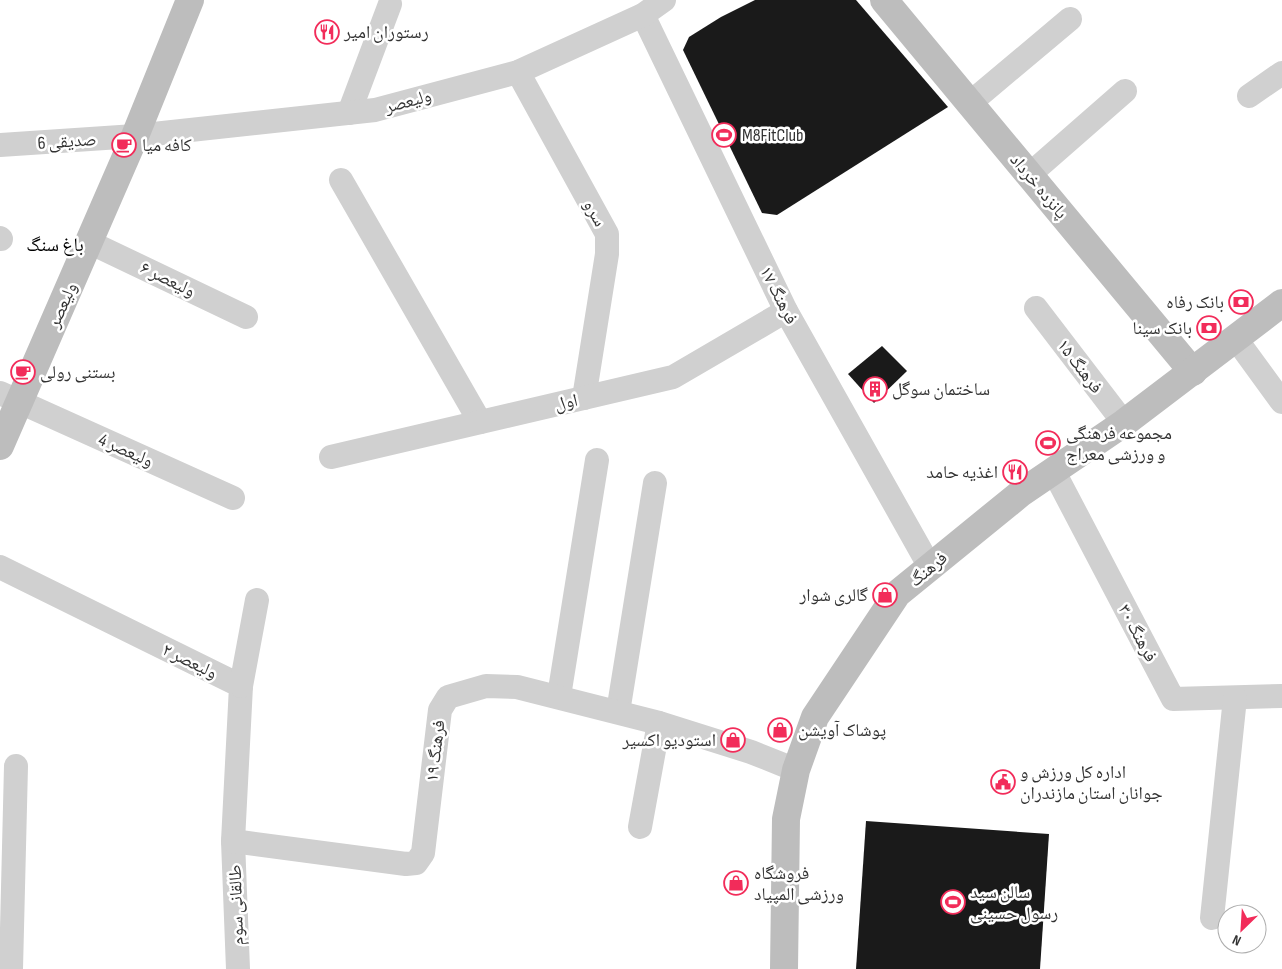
<svg xmlns="http://www.w3.org/2000/svg" width="1282" height="969" font-family="'Sofia Sans Condensed','Noto Naskh Arabic',sans-serif">
	<style>
		.building { fill: #1a1a1a }
		.lines { fill: none; stroke-linecap: round; stroke-linejoin: round }
		.street { stroke: #d0d0d0; stroke-width: 24 }
		.secondary { stroke: #bdbdbd; stroke-width: 28 }
		.labels { text-anchor: middle; stroke-width: 5; stroke-linejoin: round; paint-order: stroke }
		.poi-label { font-size: 18px; fill: #333; stroke: #fff; text-anchor: start }
		.street-label { font-size: 18px; fill: #333; stroke: #fff }
		.neighbourhood-label { font-size: 19px; fill: #000; stroke: #fff }
	</style>
	<rect width="100%" height="100%" fill="#fff"/>
	<g class="building">
		<path d="M755,0H856L948,107L777,215L762,213L683,50L689,37L721,17Z"/>
		<path d="M882,346L907,371L874,403L848,374Z"/>
		<path d="M866,821L1049,834L1040,969H856Z"/>
	</g>
	<g class="lines">
		<g class="street">
			<path d="M643,15L786,311L930,567"/>
			<path d="M518,72L607,234V254L584,398"/>
			<path d="M1249,96L1282,73"/>
			<path d="M970,103L1070,19"/>
			<path d="M349,113L390,4"/>
			<path d="M0,145L135,136L375,110L518,72L643,15L664,0"/>
			<path d="M1029,175L1125,91"/>
			<path d="M341,180L480,422"/>
			<path d="M0,238L1,239"/>
			<path d="M89,242L246,317"/>
			<path d="M1036,308L1124,423"/>
			<path d="M1236,339L1282,402"/>
			<path d="M0,393L233,498"/>
			<path d="M331,457L673,377L786,311"/>
			<path d="M1053,470L1173,699L1282,696"/>
			<path d="M0,567L241,686L233,841L238,969"/>
			<path d="M241,686L257,600"/>
			<path d="M559,696L597,460"/>
			<path d="M618,712L655,483"/>
			<path d="M640,827L659,723"/>
			<path d="M233,841L406,864L416,863L423,853L440,710L448,697L486,686L517,687L659,723L751,752L796,770"/>
			<path d="M1212,918L1235,698"/>
			<path d="M11,969L16,766"/>
		</g>
		<g class="secondary">
			<path d="M884,0L1193,372"/>
			<path d="M0,446L135,136L190,0"/>
			<path d="M784,969L786,819L796,770L815,717L897,594L1021,493L1124,423L1282,303"/>
		</g>
	</g>
	<defs>
		<g id="restaurant-ring" transform="scale(1.25)"><circle r="9.5" fill="#fff" stroke="#f22c5a" stroke-width="1.5"/><path d="M-5-6h1v4h1v-4h1v4h1v-4h1v5L-1.5 .5V6h-2V.5L-5-1ZM5-6V6H3V1.5H1.5Q1.5-4 5-6Z" fill="#f22c5a"/></g>
		<g id="stadium-ring" transform="scale(1.25)"><circle r="9.5" fill="#fff" stroke="#f22c5a" stroke-width="1.5"/><path d="M0-5a6.5 5 0 1 0 0 10a6.5 5 0 1 0 0-10ZM-3.5-1.8h7v3.6h-7Z" fill="#f22c5a"/></g>
		<g id="cafe-ring" transform="scale(1.25)"><circle r="9.5" fill="#fff" stroke="#f22c5a" stroke-width="1.5"/><path d="M-5.5-4.5H6V0H3Q3 3.5 0 3.5H-2.5Q-5.5 3.5-5.5 0ZM3-3.2v2h1.7v-2ZM-6 4.5H4V6H-6Z" fill="#f22c5a"/></g>
		<g id="bank-ring" transform="scale(1.25)"><circle r="9.5" fill="#fff" stroke="#f22c5a" stroke-width="1.5"/><path d="M-6-4H6V4H-6ZM0-2.3a2.3 2.3 0 1 0 0 4.6a2.3 2.3 0 1 0 0-4.6Z" fill="#f22c5a"/></g>
		<g id="building-ring" transform="scale(1.25)"><circle r="9.5" fill="#fff" stroke="#f22c5a" stroke-width="1.5"/><path d="M-4-6H4V6H1V3H-1V6H-4ZM-2.5-4.3h1.7v1.8h-1.7ZM.8-4.3h1.7v1.8H.8ZM-2.5-1h1.7V.8h-1.7ZM.8-1h1.7V.8H.8Z" fill="#f22c5a"/></g>
		<g id="shop-ring" transform="scale(1.25)"><circle r="9.5" fill="#fff" stroke="#f22c5a" stroke-width="1.5"/><path d="M-5-2.5h2.3a2.7 3.5 0 0 1 5.4 0H5L5.5 6h-11ZM-1.5-2.5h3a1.5 2.3 0 0 0-3 0Z" fill="#f22c5a"/></g>
		<g id="civic-ring" transform="scale(1.25)"><circle r="9.5" fill="#fff" stroke="#f22c5a" stroke-width="1.5"/><path d="M-.6-6.5H3V-4.5H.6V-3L4-1V1h2V6H-6V1h2V-1L-.6-3ZM-1.2 2.5V6h2.4V2.5Z" fill="#f22c5a"/></g>
	</defs>
	<g fill-rule="evenodd">
		<use href="#restaurant-ring" x="327" y="32"/>
		<use href="#stadium-ring" x="724" y="135"/>
		<use href="#cafe-ring" x="124" y="145"/>
		<use href="#bank-ring" x="1241" y="302"/>
		<use href="#bank-ring" x="1209" y="328"/>
		<use href="#cafe-ring" x="23" y="372"/>
		<use href="#building-ring" x="875" y="389"/>
		<use href="#stadium-ring" x="1048" y="443"/>
		<use href="#restaurant-ring" x="1015" y="472"/>
		<use href="#shop-ring" x="885" y="595"/>
		<use href="#shop-ring" x="780" y="730"/>
		<use href="#shop-ring" x="733" y="740"/>
		<use href="#civic-ring" x="1003" y="782"/>
		<use href="#shop-ring" x="736" y="883"/>
		<use href="#stadium-ring" x="953" y="902"/>
	</g>
	<g class="labels">
		<g class="poi-label">
			<text x="344" y="38">رستوران امیر</text>
			<text x="742" y="141">M8FitClub</text>
			<text x="142" y="151">کافه میا</text>
			<text x="1224" y="308" text-anchor="end">بانک رفاه</text>
			<text x="1192" y="334" text-anchor="end">بانک سینا</text>
			<text x="40" y="378">بستنی رولی</text>
			<text x="892" y="395">ساختمان سوگل</text>
			<text x="1066" y="439">مجموعه فرهنگی<tspan x="1066" dy="21">و ورزشی معراج</tspan></text>
			<text x="998" y="478" text-anchor="end">اغذیه حامد</text>
			<text x="868" y="601" text-anchor="end">گالری شوار</text>
			<text x="798" y="736">پوشاک آویشن</text>
			<text x="716" y="746" text-anchor="end">استودیو اکسیر</text>
			<text x="1020" y="778">اداره کل ورزش و<tspan x="1020" dy="21">جوانان استان مازندران</tspan></text>
			<text x="754" y="879">فروشگاه<tspan x="754" dy="21">ورزشی المپیاد</tspan></text>
			<text x="970" y="898">سالن سید<tspan x="970" dy="21">رسول حسینی</tspan></text>
		</g>
		<g class="street-label">
			<text transform="translate(408 101) rotate(-15)" y="6">ولیعصر</text>
			<text transform="translate(67 141) rotate(-4)" y="6">صدیقی 6</text>
			<text transform="translate(1039 186) rotate(50)" y="6">پانزده خرداد</text>
			<text transform="translate(595 213) rotate(61)" y="6">سرو</text>
			<text transform="translate(168 279) rotate(26)" y="6">ولیعصر ۶</text>
			<text transform="translate(779 295) rotate(63)" y="6">فرهنگ ۱۷</text>
			<text transform="translate(62 305) rotate(-66)" y="6">ولیعصر</text>
			<text transform="translate(1080 366) rotate(53)" y="6">فرهنگ ۱۵</text>
			<text transform="translate(566 402) rotate(-13)" y="6">اول</text>
			<text transform="translate(126 450) rotate(24)" y="6">ولیعصر 4</text>
			<text transform="translate(928 569) rotate(-40)" y="6">فرهنگ</text>
			<text transform="translate(1138 633) rotate(62)" y="6">فرهنگ ۳۰</text>
			<text transform="translate(190 661) rotate(26)" y="6">ولیعصر ٢</text>
			<text transform="translate(435 751) rotate(-83)" y="6">فرهنگ ۱۹</text>
			<text transform="translate(236 905) rotate(-92)" y="6">طالقانی سوم</text>
		</g>
		<g class="neighbourhood-label">
			<text x="55" y="251">باغ سنگ</text>
		</g>
	</g>
	<g transform="translate(1242 929) rotate(205)"><circle r="24" fill="#ffffff" stroke="#adadad"/>
	<path d="M0-4L9 19L0 12L-9 19Z" fill="#f22c5a"/>
	<text y="-8" font-size="14" font-weight="bold" text-anchor="middle" fill="#333333">N</text>
	</g>
</svg>
